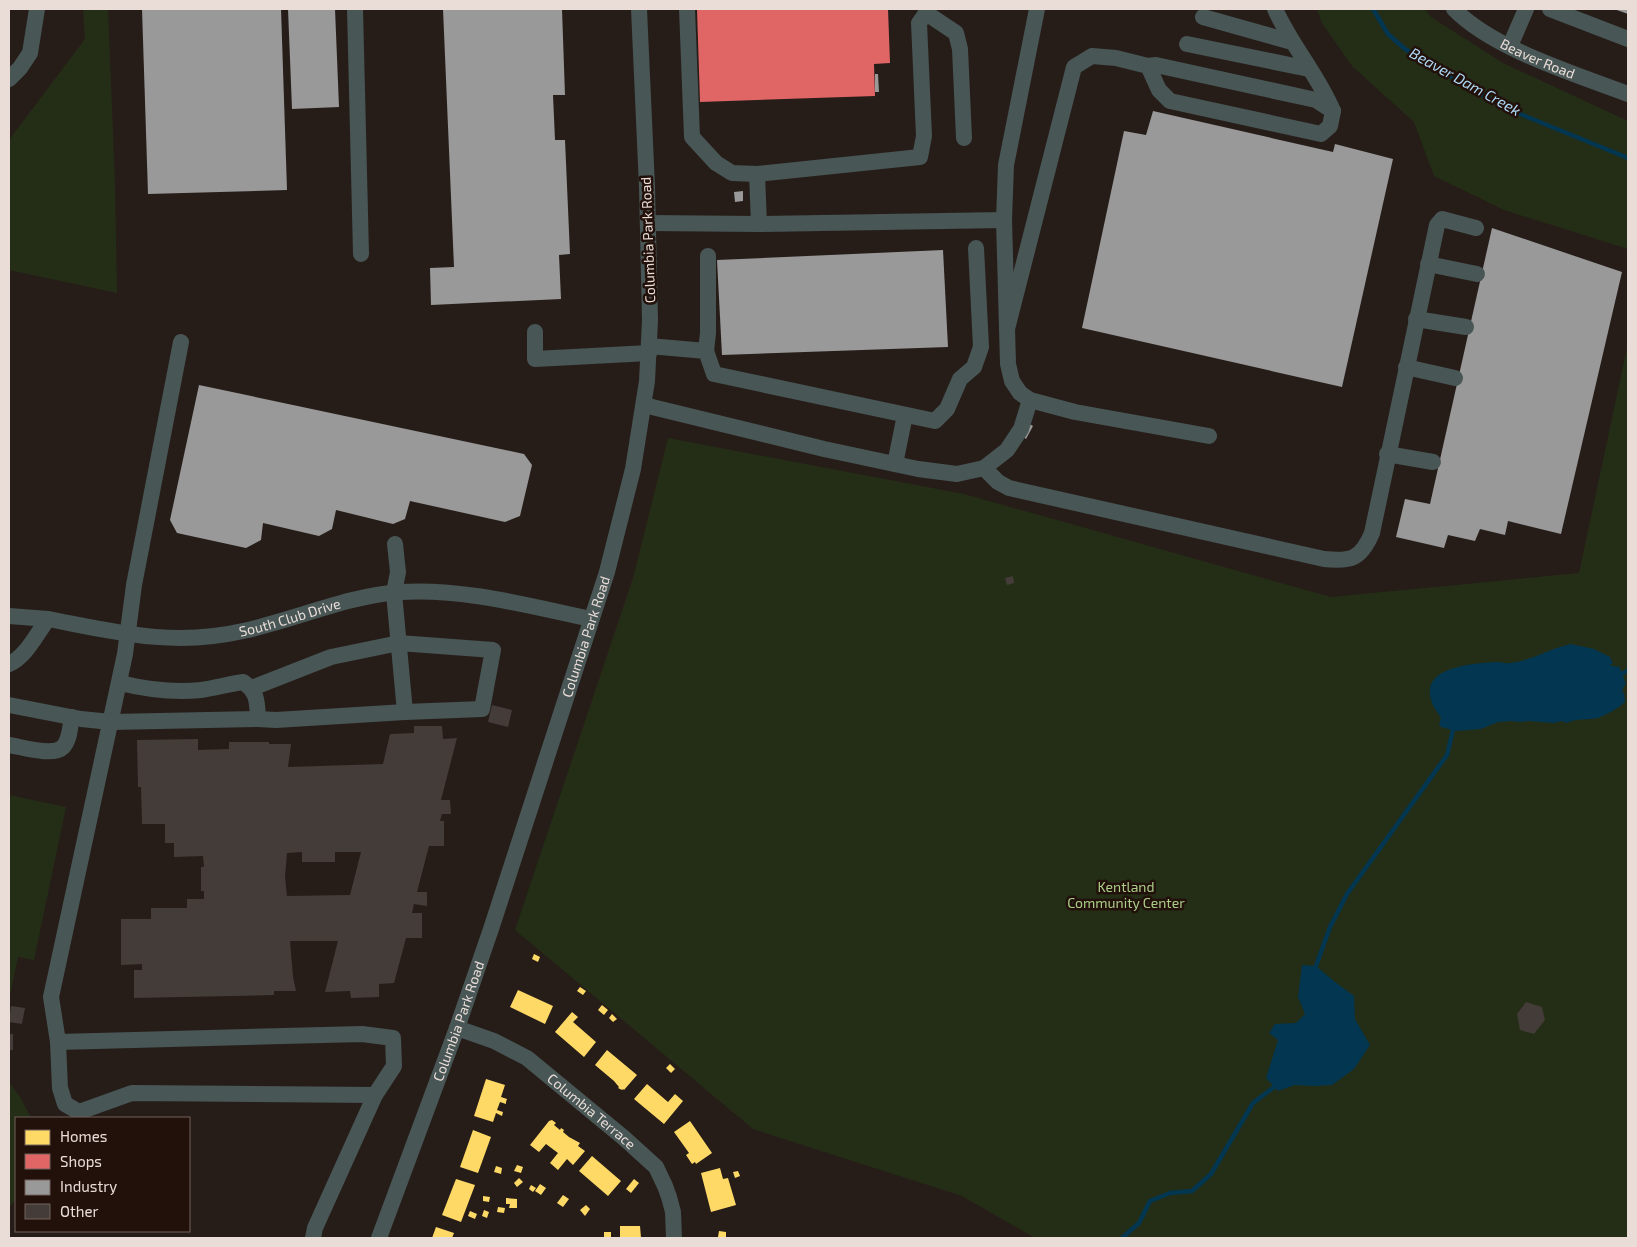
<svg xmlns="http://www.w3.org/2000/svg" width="1637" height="1247" font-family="'Exo 2',sans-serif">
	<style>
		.green { fill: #242e16 }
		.water { fill: #033650 }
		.homes { fill: #ffd966 }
		.shops { fill: #e06666 }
		.industry { fill: #999 }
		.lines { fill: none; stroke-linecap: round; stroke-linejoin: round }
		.stream { stroke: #033650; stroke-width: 4.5 }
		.building { fill: #443c39; fill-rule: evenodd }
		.minor { stroke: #485655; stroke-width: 16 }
		.labels { text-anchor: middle; stroke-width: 5; stroke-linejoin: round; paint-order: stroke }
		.street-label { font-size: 14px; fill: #eaddd8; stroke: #22100a }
		.park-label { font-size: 14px; fill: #aace87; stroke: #22100a }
		.water-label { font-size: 15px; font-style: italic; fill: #aed9f7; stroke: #22100a }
	</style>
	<rect width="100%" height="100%" fill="#261d19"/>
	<g class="green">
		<path d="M83,9H108L115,185L117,293L9,270V140L85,39Z"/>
		<path d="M1317,9H1425L1431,17L1503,63L1628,121V249L1504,210L1434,176L1414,122L1352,66L1322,23Z"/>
		<path d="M1628,343V1238H1035L962,1196L753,1129L515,930L633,578L668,438L964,494L1331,597L1579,573Z"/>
		<path d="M9,795L66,807L34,960L18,957L9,1000Z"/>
		<path d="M9,1082L20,1097L31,1118H16V1199L9,1207Z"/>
	</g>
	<g class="water">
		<path d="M1571,644L1594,649L1610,657L1613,664H1610V665L1617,667L1619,666L1626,684L1624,686L1622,692L1623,693L1624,691L1625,702C1617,709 1608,714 1598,718C1589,720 1575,718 1567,723L1562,721L1554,723L1529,721L1520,722L1512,721L1498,722L1481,729L1456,731L1441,727L1439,724L1441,718C1436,710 1431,705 1430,694C1427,665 1479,663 1498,662C1502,662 1506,664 1509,663C1532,661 1550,648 1571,644Z"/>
		<path d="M1302,965L1316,966L1335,982L1354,996L1355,1019L1370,1045L1354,1069L1332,1085L1315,1086L1295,1085L1278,1091L1266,1078L1278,1040L1269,1033L1275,1024L1296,1023L1305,1014L1298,997Z"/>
	</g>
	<g class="homes">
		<path d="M534,954L540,957L538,962L532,959Z"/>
		<path d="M580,987L586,991L583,995L577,991Z"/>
		<path d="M518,990L553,1006L545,1024L510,1007Z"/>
		<path d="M602,1005L608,1010L604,1015L598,1010Z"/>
		<path d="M572,1012L578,1017L573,1022L596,1042L584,1057L555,1032Z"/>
		<path d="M612,1014L617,1019L613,1022L609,1018Z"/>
		<path d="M607,1050L637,1075L624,1090L623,1089L622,1090L618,1088L619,1087L614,1081L595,1065Z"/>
		<path d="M670,1064L675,1069L671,1073L666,1068Z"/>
		<path d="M486,1079L505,1085L501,1097L507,1099L506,1102V1104L500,1102L497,1110L503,1112L502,1116L496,1113L493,1122L474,1116Z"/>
		<path d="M647,1084L668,1102L675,1094L683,1101L664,1124L634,1099Z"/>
		<path d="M552,1120L556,1123L554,1125L560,1130L561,1128L564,1130L563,1132L569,1137L580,1143L578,1146L585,1151L573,1165L567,1159L558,1170L550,1163L558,1153L546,1144L539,1152L530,1145L549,1121Z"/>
		<path d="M690,1121L712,1153L696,1164L695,1162L692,1164L686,1155L689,1153L674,1132Z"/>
		<path d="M473,1130L491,1137L478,1173L460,1167Z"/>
		<path d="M592,1156L621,1181L608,1196L579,1171Z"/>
		<path d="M517,1165L523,1167L521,1173L514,1171Z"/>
		<path d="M496,1166L502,1168L501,1174L494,1172Z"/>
		<path d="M720,1168L723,1179L728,1178L736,1205L711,1212L701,1173Z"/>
		<path d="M738,1171L740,1176L735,1178L733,1172Z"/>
		<path d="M519,1178L523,1182L517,1187L514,1183Z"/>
		<path d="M456,1179L475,1185L461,1222L442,1215Z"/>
		<path d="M634,1179L639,1183L631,1193L626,1189Z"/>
		<path d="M540,1184L546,1188L541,1195L535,1191Z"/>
		<path d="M531,1185L536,1188L533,1192L529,1189Z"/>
		<path d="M563,1195L569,1199L563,1207L557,1203Z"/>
		<path d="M483,1196L490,1197L489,1202L483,1201Z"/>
		<path d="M506,1198L517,1199V1208H509L510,1204H506Z"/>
		<path d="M586,1205L590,1209L585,1216L580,1210Z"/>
		<path d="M498,1207L505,1208L504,1213L497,1212Z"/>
		<path d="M484,1210L489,1212L487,1218L482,1216Z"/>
		<path d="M470,1211L477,1214L475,1219L468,1216Z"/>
		<path d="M620,1226H640L641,1238H620Z"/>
		<path d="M436,1227L454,1233L452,1238H432Z"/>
		<path d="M719,1231L726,1232V1238L718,1237Z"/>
		<rect x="604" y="1232" width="7" height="6"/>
	</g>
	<path class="shops" d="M697,9H888L890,63L874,64L875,96L700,102Z"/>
	<g class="industry">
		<path d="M142,9H281L287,190L148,194Z"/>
		<path d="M288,9H335L339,107L292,109Z"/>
		<path d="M443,9H562L565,95H553L555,140H565L570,254L559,255L561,299L431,305L430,268L454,267Z"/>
		<path d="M1614,9H1628V14Z"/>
		<path d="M875,74H878L879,92H875Z"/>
		<path d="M1153,111L1333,152L1335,144L1393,159L1342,387L1082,328L1124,131L1146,135Z"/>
		<path d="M743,191V201L735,202L734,192Z"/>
		<path d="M1492,228L1622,272L1561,534L1508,521L1505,535L1480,529L1475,541L1448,535L1444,548L1396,537L1405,499L1430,504Z"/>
		<path d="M943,250L948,347L722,355L717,260Z"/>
		<path d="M199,385L524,454L532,465L520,516L505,522L410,501L405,519L393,524L336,510L332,529L319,536L263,523L261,540L246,548L177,533L170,520Z"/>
		<path d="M1028,423L1033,426L1026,439L1018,433Z"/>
	</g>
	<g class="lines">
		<g class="stream">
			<path d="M1373,9L1388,34L1405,49L1503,107L1628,158"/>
			<path d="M1622,674L1628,670"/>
			<path d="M1316,966L1330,927L1347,894L1447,755L1453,730"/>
			<path d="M1122,1238L1139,1223L1150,1201L1170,1193L1192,1191L1211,1174L1253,1103L1274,1087"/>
		</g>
	</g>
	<g class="building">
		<path d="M1013,576L1014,583L1007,585L1005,578Z"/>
		<path d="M492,705L512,710L508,727L488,722Z"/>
		<path d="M414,726H442L443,739L457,738L441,800H450L451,814H442L440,821H444V846H429L417,892H427V906L414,904L412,913H422V938H406L394,983L379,984V997L351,998L350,991L325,992L338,941H290L293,977L296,991H274V995L134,998V970H142V964L121,965V919H151V908H187V899H204V891H201V867H204L203,856L174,857V843H165V824H142L141,787H138L137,740L198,739V750L229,749V742H269V744H291L288,767L383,764L390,734L414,733ZM302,852V862H335V852H361L350,895L287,896L285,877L287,853Z"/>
		<path d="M1526,1002L1542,1007L1545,1020L1534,1034L1520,1030L1517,1014Z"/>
		<path d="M11,1006L25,1008L22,1024L9,1022Z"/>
		<rect x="9" y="1034" width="4" height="16"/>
	</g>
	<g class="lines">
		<g class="minor">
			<path d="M355,9L361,254"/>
			<path d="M687,9L692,137L716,163L732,173L757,174L920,157L924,136L919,23L926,13V9"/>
			<path d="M1037,9L1006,165L1004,220L1008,364L1012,381L1020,393L1030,400L1075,412L1209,436"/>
			<path d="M1275,9C1291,45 1318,75 1333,111"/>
			<path id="s1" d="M1454,9C1493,49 1575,74 1628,94"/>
			<path d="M1550,9L1628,39"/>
			<path d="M926,13L956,33L960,49L964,138"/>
			<path d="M1203,17L1292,42"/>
			<path d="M1187,44L1309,69"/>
			<path d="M1510,46L1526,9"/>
			<path d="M9,79L20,68L30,53L37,9"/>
			<path d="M757,174L759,224"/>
			<path d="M648,223L759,224L1004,220"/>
			<path d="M1428,264L1477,274"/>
			<path d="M1416,319L1466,327"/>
			<path d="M1007,329L1074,67L1092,56L1116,58L1148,66L1156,65L1316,100L1333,111L1330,126L1321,134L1170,101L1159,90L1148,66"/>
			<path d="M535,332V359L649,353"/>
			<path d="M181,342L134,585L125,654L51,997L58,1042L362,1034L393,1038L394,1066L375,1095L315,1228L313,1238"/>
			<path d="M649,346L706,351L714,374L935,421L947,409L960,379L974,367L981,347L976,248"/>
			<path d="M706,351L708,333V256"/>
			<path d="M1406,367L1455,378"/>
			<path d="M644,405L824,449L918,469L957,474L984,468L1007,450L1021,429L1030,400"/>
			<path d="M1387,454L1433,462"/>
			<path d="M895,464L905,415"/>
			<path d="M984,468L998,482L1009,488L1324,559C1351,562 1361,559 1372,533L1437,225L1442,219L1476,228"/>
			<path d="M395,544L398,572L394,593L405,712"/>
			<path d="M9,616L48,619"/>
			<path id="s2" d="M9,664C26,657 37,633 48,619C116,632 173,647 243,631C295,620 346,596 400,592C464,588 529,606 591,619"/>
			<path d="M120,683C145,689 175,693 201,690C215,688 229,684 243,682C258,692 257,702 258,719"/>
			<path d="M9,705L81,719L111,722L258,719L276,720L405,712L482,709L493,650L399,643L331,657L252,688"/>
			<path d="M9,745C22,747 53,757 63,747C70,740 70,726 72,717"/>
			<path id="s3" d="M457,1028L494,1041L527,1058L624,1138L656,1167L665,1186L669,1197L673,1212L674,1238"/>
			<path d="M58,1042L60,1088L65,1104L79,1112L132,1093L375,1095"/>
			<path id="s4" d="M379,1238L457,1028L491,929L607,572L633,469L647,381L650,320L647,187L639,9"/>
		</g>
	</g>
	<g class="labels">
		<g class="street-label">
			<text dy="5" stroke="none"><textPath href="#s1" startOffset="98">Beaver Road</textPath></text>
			<text transform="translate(648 240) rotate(-92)" y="5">Columbia Park Road</text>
			<text dy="5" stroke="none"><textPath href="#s2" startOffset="306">South Club Drive</textPath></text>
			<text dy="5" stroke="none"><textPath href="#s4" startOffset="636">Columbia Park Road</textPath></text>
			<text dy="5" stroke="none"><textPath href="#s4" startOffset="231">Columbia Park Road</textPath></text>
			<text dy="5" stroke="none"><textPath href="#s3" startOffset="160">Columbia Terrace</textPath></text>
		</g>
		<g class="park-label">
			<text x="1126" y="892">Kentland<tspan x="1126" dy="16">Community Center</tspan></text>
		</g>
		<g class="water-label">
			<text transform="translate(1465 82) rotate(29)" y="5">Beaver Dam Creek</text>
		</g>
	</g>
	<rect width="1637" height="1247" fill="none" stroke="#eaddd8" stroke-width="20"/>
	<rect x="15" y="1117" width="175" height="115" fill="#22100a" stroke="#72625c"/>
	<rect x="25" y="1130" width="25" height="15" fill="#ffd966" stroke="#72625c"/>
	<text x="60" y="1142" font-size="15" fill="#eaddd8">Homes</text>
	<rect x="25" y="1154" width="25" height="15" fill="#e06666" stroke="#72625c"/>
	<text x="60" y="1167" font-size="15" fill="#eaddd8">Shops</text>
	<rect x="25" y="1180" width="25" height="15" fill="#999999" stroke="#72625c"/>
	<text x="60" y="1192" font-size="15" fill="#eaddd8">Industry</text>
	<rect x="25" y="1204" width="25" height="15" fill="#443c39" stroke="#72625c"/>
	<text x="60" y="1217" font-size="15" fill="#eaddd8">Other</text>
</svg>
